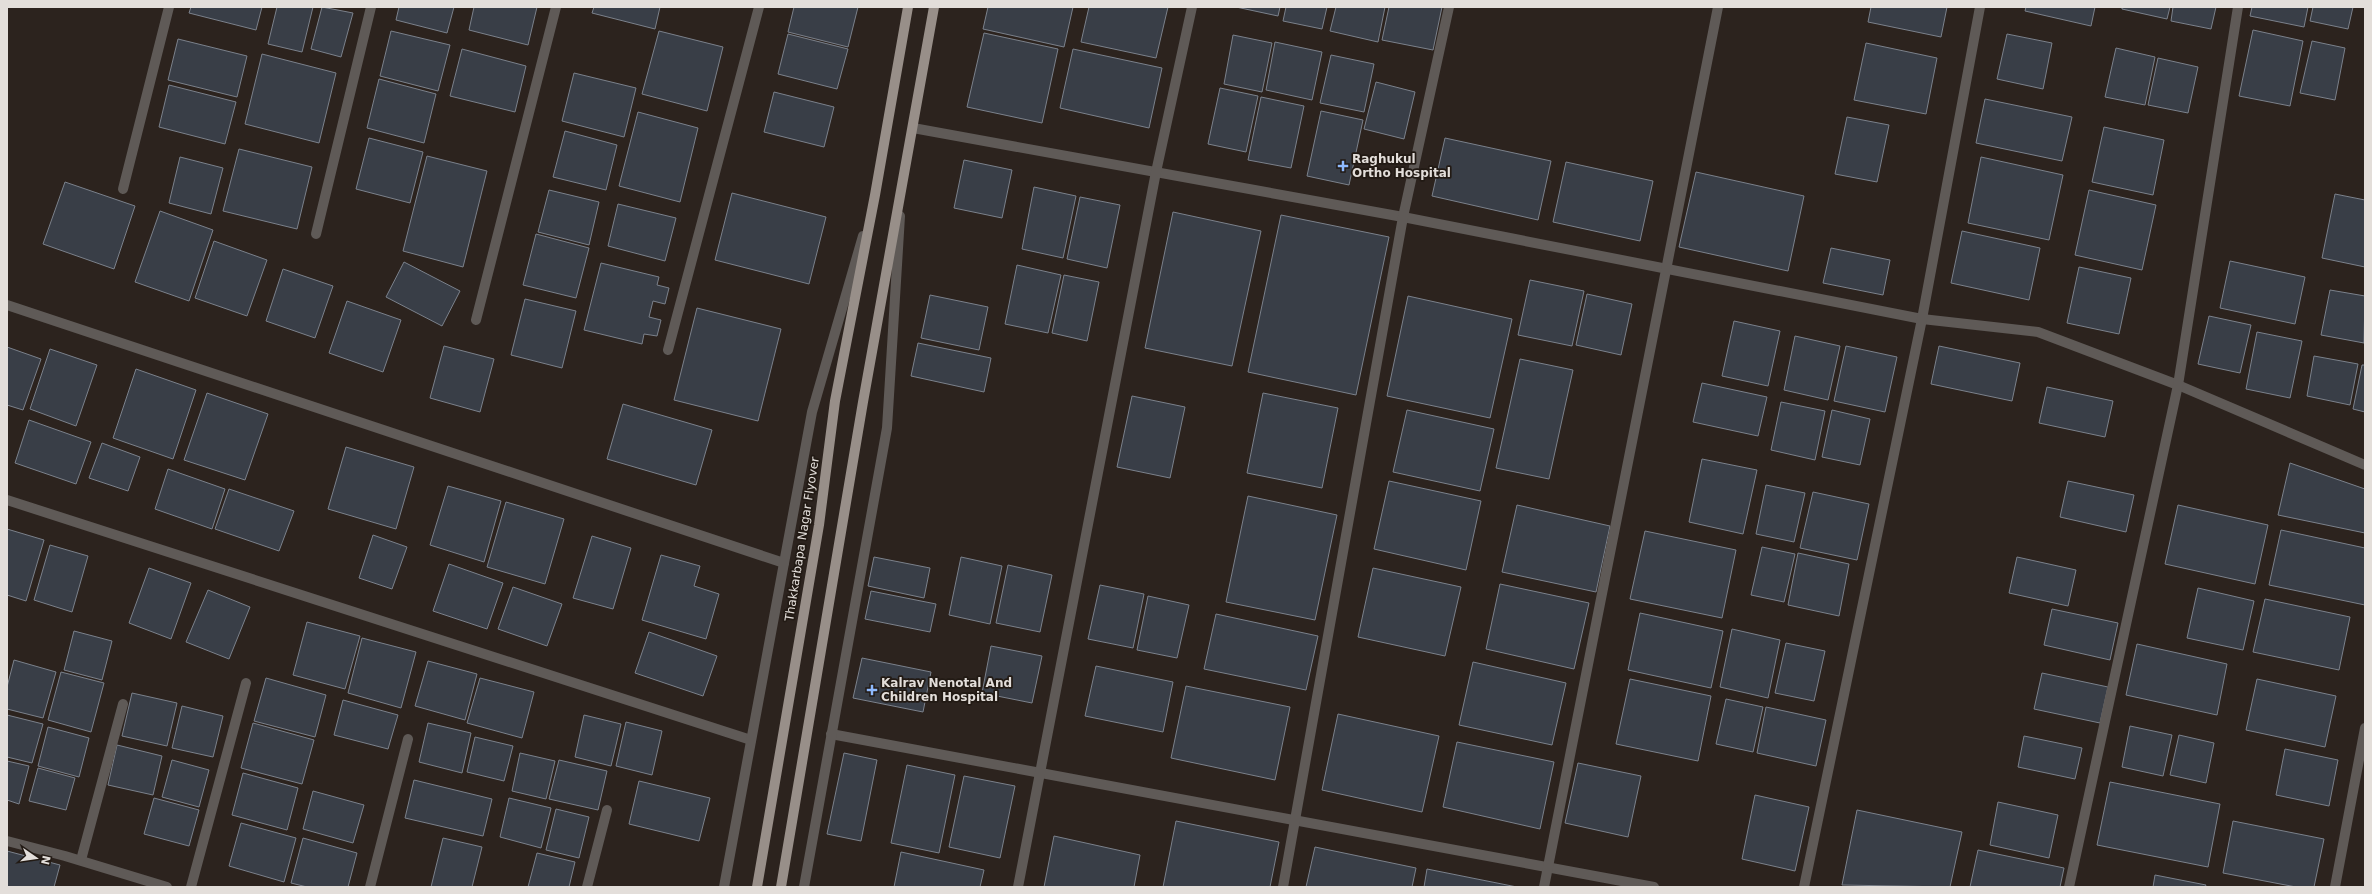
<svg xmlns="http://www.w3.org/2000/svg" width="2372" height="894" font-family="'DejaVu Sans',sans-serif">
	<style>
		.building { fill: #393e47; stroke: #7b818b }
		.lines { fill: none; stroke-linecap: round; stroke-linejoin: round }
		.minor { stroke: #5f5a57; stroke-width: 10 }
		.major { stroke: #988f89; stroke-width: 10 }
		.poi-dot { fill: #8eb9fd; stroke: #221a14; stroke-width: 1.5 }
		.labels { text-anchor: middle; stroke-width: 3.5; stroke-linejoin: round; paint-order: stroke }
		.poi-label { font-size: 12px; font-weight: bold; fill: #e3deda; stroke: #221a14; text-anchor: start }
		.street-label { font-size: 12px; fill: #e3deda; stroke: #221a14 }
	</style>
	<rect width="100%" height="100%" fill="#2c231e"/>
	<g class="building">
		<path d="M191,7H262L256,30L189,13Z"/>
		<path d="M277,7H313L302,52L268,44Z"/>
		<path d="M322,7L353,13L341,57L311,49Z"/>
		<path d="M399,7H454L447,33L396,20Z"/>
		<path d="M474,7H537L528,45L469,30Z"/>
		<path d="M594,7H660L655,29L592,13Z"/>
		<path d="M794,7H858L848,47L788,32Z"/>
		<path d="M988,7H1073L1064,47L983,29Z"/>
		<path d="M1089,7H1168L1156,58L1081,42Z"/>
		<path d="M1236,7H1280L1278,16Z"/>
		<path d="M1286,7H1327L1322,29L1283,21Z"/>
		<path d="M1336,7H1385L1378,42L1330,31Z"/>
		<path d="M1389,7H1442L1433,50L1382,40Z"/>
		<path d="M1871,7H1947L1941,37L1868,22Z"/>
		<path d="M2026,7H2095L2091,26L2025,11Z"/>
		<path d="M2122,7H2170L2167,19L2122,9Z"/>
		<path d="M2173,7H2216L2211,29L2171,21Z"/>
		<path d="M2252,7H2308L2304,27L2250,16Z"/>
		<path d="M2313,7H2353L2348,29L2310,21Z"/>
		<path d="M2253,30L2303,41L2290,106L2239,96Z"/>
		<path d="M391,31L450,45L438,91L380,76Z"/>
		<path d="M659,31L723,47L707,111L642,94Z"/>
		<path d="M984,33L1058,49L1042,123L967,107Z"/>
		<path d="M788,34L848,49L837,89L778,74Z"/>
		<path d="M2007,34L2052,43L2043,89L1997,79Z"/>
		<path d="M1233,35L1272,43L1262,92L1224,84Z"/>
		<path d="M178,39L247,56L237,97L168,80Z"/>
		<path d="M2312,41L2345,48L2335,100L2300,93Z"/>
		<path d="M1275,42L1322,52L1312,100L1266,90Z"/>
		<path d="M1866,43L1937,58L1926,114L1854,100Z"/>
		<path d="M2116,48L2155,57L2145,105L2105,97Z"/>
		<path d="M462,49L526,66L515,112L450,96Z"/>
		<path d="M1073,49L1162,68L1149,128L1060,108Z"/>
		<path d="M262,54L336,73L319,143L245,124Z"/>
		<path d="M1331,55L1374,64L1364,112L1320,103Z"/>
		<path d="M2158,58L2198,67L2188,113L2148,105Z"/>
		<path d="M574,73L636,88L624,137L562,121Z"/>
		<path d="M379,79L436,94L424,143L367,128Z"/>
		<path d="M1376,82L1415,92L1404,139L1364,129Z"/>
		<path d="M169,85L236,102L225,144L159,127Z"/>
		<path d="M1220,88L1258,96L1246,152L1208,144Z"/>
		<path d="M774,92L834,107L824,147L764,132Z"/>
		<path d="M1261,97L1304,106L1291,168L1248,160Z"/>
		<path d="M1985,99L2072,117L2062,161L1976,143Z"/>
		<path d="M1321,111L1363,120L1349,185L1307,176Z"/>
		<path d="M638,112L698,128L680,202L619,186Z"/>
		<path d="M1847,117L1889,125L1877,182L1835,174Z"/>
		<path d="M2104,127L2164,140L2153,195L2092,182Z"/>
		<path d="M565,131L617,145L606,190L553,177Z"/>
		<path d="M369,138L423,152L410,203L356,189Z"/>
		<path d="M1445,138L1551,161L1538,220L1432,196Z"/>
		<path d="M239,149L312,167L297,229L223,211Z"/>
		<path d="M427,156L487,171L463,267L403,251Z"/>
		<path d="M180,157L223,168L211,214L169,203Z"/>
		<path d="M1981,157L2063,175L2049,240L1968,223Z"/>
		<path d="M964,160L1012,170L1002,218L954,208Z"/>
		<path d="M1566,162L1653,181L1640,241L1553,222Z"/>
		<path d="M1696,172L1804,196L1788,271L1679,247Z"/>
		<path d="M65,182L135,206L114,269L43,244Z"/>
		<path d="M1034,187L1076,196L1063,258L1022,249Z"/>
		<path d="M549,190L599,202L589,245L538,232Z"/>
		<path d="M2089,190L2156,205L2142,270L2075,255Z"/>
		<path d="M732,193L826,217L809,284L715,260Z"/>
		<path d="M2335,194L2365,200V267L2322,258Z"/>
		<path d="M1080,197L1120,205L1107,268L1067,259Z"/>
		<path d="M618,204L676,218L665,261L608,246Z"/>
		<path d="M160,211L213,230L189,301L135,282Z"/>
		<path d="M1173,212L1261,231L1232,366L1145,348Z"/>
		<path d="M1281,215L1389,237L1356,395L1248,372Z"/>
		<path d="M1962,231L2040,248L2029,300L1951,283Z"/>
		<path d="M536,234L589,248L576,298L523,285Z"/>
		<path d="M214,241L267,260L247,316L195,298Z"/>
		<path d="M1831,248L1890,260L1883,295L1823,283Z"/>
		<path d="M2230,261L2305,277L2295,324L2220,308Z"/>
		<path d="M404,262L460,291L442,326L386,297Z"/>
		<path d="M601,263L659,277L657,285L669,288L665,304L653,301L649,317L661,320L657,336L644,334L642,344L584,330Z"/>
		<path d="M1017,265L1061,275L1048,333L1005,324Z"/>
		<path d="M2079,267L2131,278L2119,334L2067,323Z"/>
		<path d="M283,269L333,286L315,338L266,321Z"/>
		<path d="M1064,275L1099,282L1087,341L1052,333Z"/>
		<path d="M1530,280L1584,291L1572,346L1518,335Z"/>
		<path d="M2330,290L2365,296L2364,343L2321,335Z"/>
		<path d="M1587,294L1632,304L1621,355L1576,345Z"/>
		<path d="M930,295L988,307L979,350L921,338Z"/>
		<path d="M1408,296L1512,319L1490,418L1387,396Z"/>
		<path d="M525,299L576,311L562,368L511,355Z"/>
		<path d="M347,301L401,320L383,372L329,353Z"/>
		<path d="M697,308L781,329L758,421L674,400Z"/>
		<path d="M2209,316L2251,325L2240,373L2198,364Z"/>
		<path d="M1734,321L1780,331L1768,386L1722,376Z"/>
		<path d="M2257,332L2302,341L2290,398L2246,389Z"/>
		<path d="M1795,336L1840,346L1828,400L1784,390Z"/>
		<path d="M918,343L991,358L984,392L911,376Z"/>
		<path d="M444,346L494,359L480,412L430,398Z"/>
		<path d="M1846,346L1897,357L1885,412L1834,401Z"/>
		<path d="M1939,346L2020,363L2012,401L1931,384Z"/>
		<path d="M7,347L41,359L23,410L7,405Z"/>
		<path d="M50,349L97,365L76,426L30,409Z"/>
		<path d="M2314,356L2358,364L2350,405L2307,396Z"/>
		<path d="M1520,359L1573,370L1549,479L1496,468Z"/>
		<path d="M2362,365H2365V412L2353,409Z"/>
		<path d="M136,369L196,390L173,459L113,438Z"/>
		<path d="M1702,383L1767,397L1758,436L1693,422Z"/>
		<path d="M2047,387L2113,401L2105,437L2039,423Z"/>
		<path d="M207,393L268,414L245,480L184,460Z"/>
		<path d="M1263,393L1338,408L1322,488L1247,473Z"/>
		<path d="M1132,396L1185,407L1170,478L1117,467Z"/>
		<path d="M1781,402L1825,411L1815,460L1771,450Z"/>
		<path d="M623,404L712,430L696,485L607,459Z"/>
		<path d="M1407,410L1494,429L1480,491L1393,472Z"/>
		<path d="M1832,410L1870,419L1860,465L1822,457Z"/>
		<path d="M29,420L91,442L76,484L15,463Z"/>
		<path d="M102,443L140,457L128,491L89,478Z"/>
		<path d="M346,447L414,467L396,529L328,509Z"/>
		<path d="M1702,459L1757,470L1743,534L1689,522Z"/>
		<path d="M2290,463L2365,489V533L2278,515Z"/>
		<path d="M168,469L225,489L212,529L155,509Z"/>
		<path d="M1389,481L1481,501L1466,570L1374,549Z"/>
		<path d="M2068,481L2134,495L2126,532L2060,517Z"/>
		<path d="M1766,485L1805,493L1794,542L1756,534Z"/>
		<path d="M448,486L501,501L484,562L430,545Z"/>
		<path d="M229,489L294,511L279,551L215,529Z"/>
		<path d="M1813,492L1869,504L1857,560L1800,548Z"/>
		<path d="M1248,496L1337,515L1315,620L1226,602Z"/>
		<path d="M506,502L564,519L545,584L487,567Z"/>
		<path d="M1517,505L1610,526L1596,592L1502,572Z"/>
		<path d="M2178,505L2268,525L2255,584L2165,564Z"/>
		<path d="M7,529L44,540L26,601L7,595Z"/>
		<path d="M2281,530L2365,548V605L2269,585Z"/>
		<path d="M1645,531L1736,550L1722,618L1630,599Z"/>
		<path d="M373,535L407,547L392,589L359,578Z"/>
		<path d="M592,536L631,548L613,609L573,598Z"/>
		<path d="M50,545L88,556L72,612L34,600Z"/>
		<path d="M1762,547L1795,554L1784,602L1751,595Z"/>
		<path d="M1798,553L1849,564L1839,616L1788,605Z"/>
		<path d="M661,555L700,566L694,586L719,594L706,639L642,620Z"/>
		<path d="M874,557L930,568L924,598L868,586Z"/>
		<path d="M961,557L1002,566L990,624L949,615Z"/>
		<path d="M2017,557L2076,570L2068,606L2009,593Z"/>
		<path d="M449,564L503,583L487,629L433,611Z"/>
		<path d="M1008,565L1052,575L1040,632L996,623Z"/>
		<path d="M149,568L191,583L171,639L129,623Z"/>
		<path d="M1373,568L1461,587L1445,656L1358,637Z"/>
		<path d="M1500,584L1589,603L1574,669L1486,649Z"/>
		<path d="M1100,585L1144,594L1133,648L1088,639Z"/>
		<path d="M513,587L562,604L547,646L498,629Z"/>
		<path d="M2198,588L2254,601L2243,650L2187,638Z"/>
		<path d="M208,590L250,607L229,659L186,642Z"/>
		<path d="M871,591L936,604L930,632L865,619Z"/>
		<path d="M1148,596L1189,605L1177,658L1137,650Z"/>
		<path d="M2265,599L2350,617L2339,670L2253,652Z"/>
		<path d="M2052,609L2118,623L2110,660L2044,645Z"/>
		<path d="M1640,613L1723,631L1711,688L1628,670Z"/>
		<path d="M1216,614L1318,636L1306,690L1204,669Z"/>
		<path d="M307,622L360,636L345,689L293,675Z"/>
		<path d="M1732,629L1780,640L1768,698L1720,687Z"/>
		<path d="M74,631L112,641L102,680L64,670Z"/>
		<path d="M649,632L717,656L703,696L635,673Z"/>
		<path d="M362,638L416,652L401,708L348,693Z"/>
		<path d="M1786,643L1825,651L1814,701L1775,693Z"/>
		<path d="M2137,644L2227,664L2217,715L2126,695Z"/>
		<path d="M991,646L1042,656L1032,703L982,693Z"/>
		<path d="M862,658L931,672L923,712L853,698Z"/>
		<path d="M14,660L56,672L43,718L7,709V687Z"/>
		<path d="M428,661L477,674L465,720L415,706Z"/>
		<path d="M1473,662L1566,683L1552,745L1459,725Z"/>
		<path d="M1096,666L1173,682L1163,732L1085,716Z"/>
		<path d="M61,672L104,683L91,732L48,720Z"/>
		<path d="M2042,673L2108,687L2100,723L2034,709Z"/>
		<path d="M266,678L326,695L315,737L254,721Z"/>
		<path d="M480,678L534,692L522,738L467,723Z"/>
		<path d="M1630,679L1711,696L1698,761L1616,744Z"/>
		<path d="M2257,679L2336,696L2325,747L2246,730Z"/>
		<path d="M1186,686L1290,707L1275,780L1171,758Z"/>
		<path d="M132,693L177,703L167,746L122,736Z"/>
		<path d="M1726,699L1763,707L1753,752L1716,744Z"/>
		<path d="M343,700L398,715L388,749L334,735Z"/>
		<path d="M182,706L223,716L213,757L172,748Z"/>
		<path d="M1766,707L1826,720L1816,766L1757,753Z"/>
		<path d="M1338,714L1439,736L1422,812L1322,790Z"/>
		<path d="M7,715L43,724L32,763L7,757Z"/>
		<path d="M584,715L621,724L611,766L575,757Z"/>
		<path d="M626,722L662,731L652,775L616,766Z"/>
		<path d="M253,723L314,740L302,784L241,768Z"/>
		<path d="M428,723L471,733L462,773L419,762Z"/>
		<path d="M2130,726L2172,735L2163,776L2122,767Z"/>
		<path d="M48,727L89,738L79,777L38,766Z"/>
		<path d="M2179,735L2214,743L2206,783L2170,775Z"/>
		<path d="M2024,736L2082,748L2075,779L2018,767Z"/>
		<path d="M475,737L513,746L504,781L467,772Z"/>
		<path d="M1457,742L1554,762L1540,829L1443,807Z"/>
		<path d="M117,745L162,756L153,795L108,785Z"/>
		<path d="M2285,749L2338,760L2329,806L2276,795Z"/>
		<path d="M520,753L555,761L546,799L512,791Z"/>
		<path d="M844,753L877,760L861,841L827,834Z"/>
		<path d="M172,760L209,770L199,807L162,797Z"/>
		<path d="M559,760L607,771L598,810L549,799Z"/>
		<path d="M7,761L29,766L19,804L7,800Z"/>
		<path d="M1578,763L1641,776L1628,837L1565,823Z"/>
		<path d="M907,765L955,775L939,853L891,843Z"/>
		<path d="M38,768L75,778L66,810L29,801Z"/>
		<path d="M243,773L298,788L287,830L232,815Z"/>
		<path d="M964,776L1015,786L1000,858L949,847Z"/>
		<path d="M414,780L492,799L483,836L405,818Z"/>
		<path d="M639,781L710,798L699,841L629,824Z"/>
		<path d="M2110,782L2220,804L2208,867L2097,845Z"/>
		<path d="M313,791L364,805L353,843L303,829Z"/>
		<path d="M1755,795L1809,807L1795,871L1742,859Z"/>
		<path d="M154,798L199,810L189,846L144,834Z"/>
		<path d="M509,798L551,808L541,848L500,837Z"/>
		<path d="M1998,802L2058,815L2049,858L1990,845Z"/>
		<path d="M556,809L589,817L579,858L546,850Z"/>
		<path d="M1857,810L1962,832L1950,887L1842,885Z"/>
		<path d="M1176,821L1279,842L1270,887H1163Z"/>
		<path d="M2233,821L2324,839L2314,887H2296L2223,873Z"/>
		<path d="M241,823L296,838L284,882L229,866Z"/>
		<path d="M1054,836L1140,855L1134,887H1044Z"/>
		<path d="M303,838L357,853L348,887H307L291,883Z"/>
		<path d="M443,838L482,847L472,887H431Z"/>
		<path d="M1315,847L1416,868L1412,887H1306Z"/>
		<path d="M1978,850L2064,868L2060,887H1970Z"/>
		<path d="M7,851L60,865L54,887H7Z"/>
		<path d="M901,852L984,870L980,887H894Z"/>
		<path d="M537,853L575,862L569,887H528Z"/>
		<path d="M1427,869L1517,887H1424Z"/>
		<path d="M2155,875L2206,885L2205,887H2153Z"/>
	</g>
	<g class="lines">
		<g class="minor">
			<path d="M913,128L1403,217L1922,319L2038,332L2178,385L2365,465"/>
			<path d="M123,189L169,7"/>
			<path d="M316,234L371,7"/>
			<path d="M7,305L784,563"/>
			<path d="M476,320L556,7"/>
			<path d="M668,350L759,7"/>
			<path d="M7,500L751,740"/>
			<path d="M831,734L1654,887"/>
			<path d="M7,841L65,856L167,887"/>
			<path d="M81,860L123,704"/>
			<path d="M191,887L246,683"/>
			<path d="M370,887L408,739"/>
			<path d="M587,887L607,810"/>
			<path d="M724,887L812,412L863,236"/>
			<path d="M804,887L887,428L900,216"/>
			<path d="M1018,887L1156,172L1192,7"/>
			<path d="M1283,887L1403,217L1449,7"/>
			<path d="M1544,887L1718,7"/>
			<path d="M1804,887L1922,319L1980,7"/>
			<path d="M2069,887L2178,385L2238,7"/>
			<path d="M2335,887L2365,728"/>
		</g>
		<g class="major">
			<path d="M757,887L819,525L835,401L875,195L908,7"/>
			<path d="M781,887L863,402L934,7"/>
		</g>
	</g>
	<g class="poi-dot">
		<path d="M1341 160h4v4h4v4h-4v4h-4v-4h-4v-4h4z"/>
		<path d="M870 684h4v4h4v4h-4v4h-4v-4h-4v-4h4z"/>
	</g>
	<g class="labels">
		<g class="poi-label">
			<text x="1352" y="163">Raghukul<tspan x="1352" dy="14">Ortho Hospital</tspan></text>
			<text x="881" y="687">Kalrav Nenotal And<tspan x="881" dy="14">Children Hospital</tspan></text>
		</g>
		<g class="street-label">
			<text transform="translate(802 539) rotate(-81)" y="4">Thakkarbapa Nagar Flyover</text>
		</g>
	</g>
	<rect width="2372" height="894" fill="none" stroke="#e3deda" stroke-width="16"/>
	<g transform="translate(36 858) rotate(103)" stroke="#221a14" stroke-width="3" paint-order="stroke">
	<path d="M0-3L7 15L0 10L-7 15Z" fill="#e3deda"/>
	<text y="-6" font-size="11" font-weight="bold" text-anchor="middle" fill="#e3deda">N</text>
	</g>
</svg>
